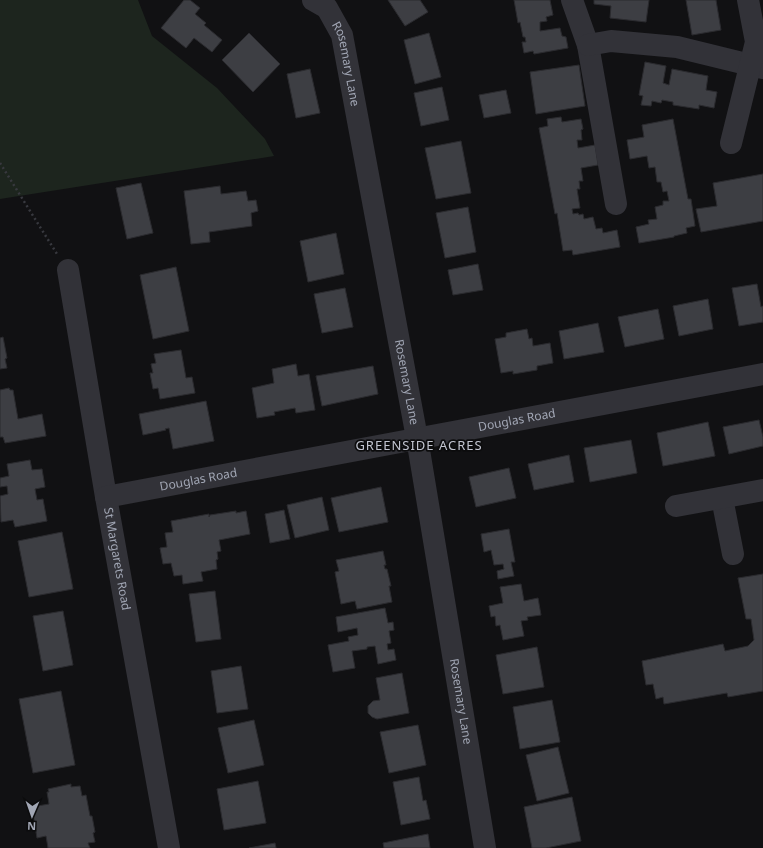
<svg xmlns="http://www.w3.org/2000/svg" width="763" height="848" font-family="'Noto Sans',sans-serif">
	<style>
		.green { fill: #1d251e }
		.building { fill: #3d3e43; stroke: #2b2b2f }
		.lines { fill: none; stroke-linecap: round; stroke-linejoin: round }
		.path { stroke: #38393f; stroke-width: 2.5; stroke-dasharray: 2 3; stroke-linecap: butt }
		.minor { stroke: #323238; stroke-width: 22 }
		.labels { text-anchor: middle; stroke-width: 3.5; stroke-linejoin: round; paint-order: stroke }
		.street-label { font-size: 12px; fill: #a1a6b4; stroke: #0c0c0d }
		.neighbourhood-label { font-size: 13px; letter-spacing: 1px; fill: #c2c5d0; stroke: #0c0c0d }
	</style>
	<rect width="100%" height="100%" fill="#111113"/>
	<path class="green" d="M0,0H138L152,36L217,88L265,139L274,156L0,199Z"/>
	<g class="building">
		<path d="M184,0H190L200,8L195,14L206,23L204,25L222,40L212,52L194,38L186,48L161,28Z"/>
		<path d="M388,0H420L428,12L405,26Z"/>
		<path d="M514,0H550L553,15L546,17L547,21L540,22V31L560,28L562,36L566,37L568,48L534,54L533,51L524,53L522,42H526L525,37H523L520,22L518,23Z"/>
		<path d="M594,0H649L646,22L610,18L611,6L594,4Z"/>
		<path d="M686,0H716L721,30L692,35Z"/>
		<path d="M249,33L280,64L253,92L222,60Z"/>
		<path d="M429,33L441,77L415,84L404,40Z"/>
		<path d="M645,62L666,66L663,83L669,85L672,69L708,76L706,90L717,92L714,108L699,105V109L673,105V102L662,100L661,103L652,101L651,106L641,105L643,96L639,95Z"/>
		<path d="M579,65L585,106L536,114L530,72Z"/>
		<path d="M310,69L320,113L296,118L287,74Z"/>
		<path d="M442,87L449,120L421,126L414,93Z"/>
		<path d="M506,90L511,113L484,118L479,95Z"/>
		<path d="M561,117L562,122L581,119L583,129L581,130L582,140H577L578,148L595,145L598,165L581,168L583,181H579L580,189H577L580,208L572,209L573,214L578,213L579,215L583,214L584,219L593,217L596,229L602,228L603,233L617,230L620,247L573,255L572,250L563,251L557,213L555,214L539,128L548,126L547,119Z"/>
		<path d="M673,119L688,199H691L695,226L686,228L687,233L674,236V237L639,243L636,227L649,224L648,220L657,219L655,207L663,205V201H669L667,191L663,192L661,182H657L655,167L649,168L647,156L630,159L627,140L644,137L642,125Z"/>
		<path d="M461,141L471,193L436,199L425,148Z"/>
		<path d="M763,174V221L701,232L696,209L717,206L713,183Z"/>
		<path d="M141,183L153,233L127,239L116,188Z"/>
		<path d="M220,186L221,194L246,191L248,201L256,200L258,211L251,213L252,226L209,232L210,242L191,244L184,191Z"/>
		<path d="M468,207L476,252L445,258L436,213Z"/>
		<path d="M336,233L344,274L308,282L300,241Z"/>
		<path d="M478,264L483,290L453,295L448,270Z"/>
		<path d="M176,267L189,331L153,339L140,275Z"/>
		<path d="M757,284L761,307L763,306V322L739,326L732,288Z"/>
		<path d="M345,288L353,327L322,333L314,294Z"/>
		<path d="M708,299L713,329L679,336L673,306Z"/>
		<path d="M658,309L664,339L625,347L618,317Z"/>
		<path d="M598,323L604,352L564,359L559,331Z"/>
		<path d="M527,329L529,339L532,338L533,346L550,343L553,363L537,366V370L513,374V371L501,373L495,339L506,337V333Z"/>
		<path d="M3,337L7,358L5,359L7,368L0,369V338Z"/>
		<path d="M181,350L186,378L192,377L195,393L160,399L158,388L153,389L150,373H153L151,364L156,363L154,354Z"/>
		<path d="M296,364L298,376L309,374L315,410L296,413L295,408L274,412L275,415L257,418L252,388L274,383L272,369Z"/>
		<path d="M373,366L378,394L322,406L316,376Z"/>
		<path d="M9,388L10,390H13L18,419L42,414L46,436L5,443L3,437H0V390Z"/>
		<path d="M206,401L214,441L173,449L169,428L165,429L166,430L143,435L139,414Z"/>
		<path d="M759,420L763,437V446L729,454L723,427Z"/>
		<path d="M708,422L715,456L663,466L657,433Z"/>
		<path d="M631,440L637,473L590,482L584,448Z"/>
		<path d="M569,455L574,482L534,490L528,464Z"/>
		<path d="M30,460L32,470L42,469L45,487L35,489L37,500L43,499L47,521L15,527L13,520L1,522L0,496L8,494L7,486L0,487V478L9,476L7,464Z"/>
		<path d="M509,468L516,498L476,507L469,477Z"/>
		<path d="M381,487L388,522L339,532L331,498Z"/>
		<path d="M322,497L329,530L295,538L287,505Z"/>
		<path d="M284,510L290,539L270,543L265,514Z"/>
		<path d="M236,511V513L246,511L250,534L219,540L221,551L217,552L218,559L216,560L217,569L201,572L203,581L183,584L182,575L174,576L171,563L163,564L160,548L167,547L165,533L173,532L171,521L209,514V517L210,515Z"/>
		<path d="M509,529L515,562H511L514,576L498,579L497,571L504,569L503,564L494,565L491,550L484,552L481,534Z"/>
		<path d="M62,532L73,589L29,597L18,541Z"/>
		<path d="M383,551L386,565H384L385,569H387L391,586H389L392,602L357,609L355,601L341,604L335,572L339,571L336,560Z"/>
		<path d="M763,574V691L728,697L727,693L664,704L663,697L656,699L653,684L646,685L642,661L723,644L725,651L748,646L754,640L751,619H746L738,578Z"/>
		<path d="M521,584L524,601L538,598L541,615L527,617L528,620L521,621L524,636L503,640L500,625L496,626L495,616L491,617L489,606L503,603L500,587Z"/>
		<path d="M215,591L221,639L196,642L189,594Z"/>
		<path d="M385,608L388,623L393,622L394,630L389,631L391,643L387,644L388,650L394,649L396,660L378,664L375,646L367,647V649L352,651L355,668L333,672L328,645L349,641L348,637L358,635L357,628L338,632L336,617Z"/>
		<path d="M63,611L73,665L43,671L33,616Z"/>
		<path d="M537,647L544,687L503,694L496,655Z"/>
		<path d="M241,666L248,709L217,713L211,671Z"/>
		<path d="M402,673L409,713L377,719L372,717L368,713V706L373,701L380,700L376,678Z"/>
		<path d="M61,691L75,765L33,773L19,699Z"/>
		<path d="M552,700L560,742L520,749L513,707Z"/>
		<path d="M254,720L264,765L228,773L218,728Z"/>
		<path d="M418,725L426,765L389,773L380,732Z"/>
		<path d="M558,747L569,793L537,801L526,755Z"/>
		<path d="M419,777L423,801L426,800L430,819L401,825L393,782Z"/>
		<path d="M258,781L266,823L224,830L217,789Z"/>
		<path d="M71,784V787L80,786L82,796L86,795L90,816H92L95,832L93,833L95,842L88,843L90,848H48L46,836L37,838L32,807L49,804L47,792H49L48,789Z"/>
		<path d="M572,797L581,841L546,848H532L524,807Z"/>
		<path d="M428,834L430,848H384L383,843Z"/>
		<path d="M275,843L276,848H249Z"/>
	</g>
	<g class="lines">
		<path class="path" d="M0,163L57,254"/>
		<g class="minor">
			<path id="s1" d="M313,0L327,8L342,35L417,438L485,848"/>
			<path d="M572,0L588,45L616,204"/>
			<path d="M588,45L611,41L677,47L763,68"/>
			<path d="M731,143L756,42L748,0"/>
			<path id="s2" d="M68,270L106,497L169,848"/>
			<path id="s3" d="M106,497L763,374"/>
			<path d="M722,498L733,554"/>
			<path d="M676,506L763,490"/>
		</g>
	</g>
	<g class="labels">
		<g class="street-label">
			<text dy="4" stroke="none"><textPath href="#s1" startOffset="76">Rosemary Lane</textPath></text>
			<text dy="4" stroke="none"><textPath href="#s1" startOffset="400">Rosemary Lane</textPath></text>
			<text dy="4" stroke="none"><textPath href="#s3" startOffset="418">Douglas Road</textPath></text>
			<text dy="4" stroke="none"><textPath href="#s3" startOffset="94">Douglas Road</textPath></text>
			<text dy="4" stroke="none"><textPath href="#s2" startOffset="293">St Margarets Road</textPath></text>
			<text dy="4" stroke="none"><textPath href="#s1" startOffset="724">Rosemary Lane</textPath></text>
		</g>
		<g class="neighbourhood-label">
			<text x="419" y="450">GREENSIDE ACRES</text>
		</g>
	</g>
	<g transform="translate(32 816) rotate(182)" stroke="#0c0c0d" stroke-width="3" paint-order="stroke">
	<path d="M0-3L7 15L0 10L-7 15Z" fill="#a1a6b4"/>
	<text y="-6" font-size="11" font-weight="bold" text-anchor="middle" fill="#a1a6b4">N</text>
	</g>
</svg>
